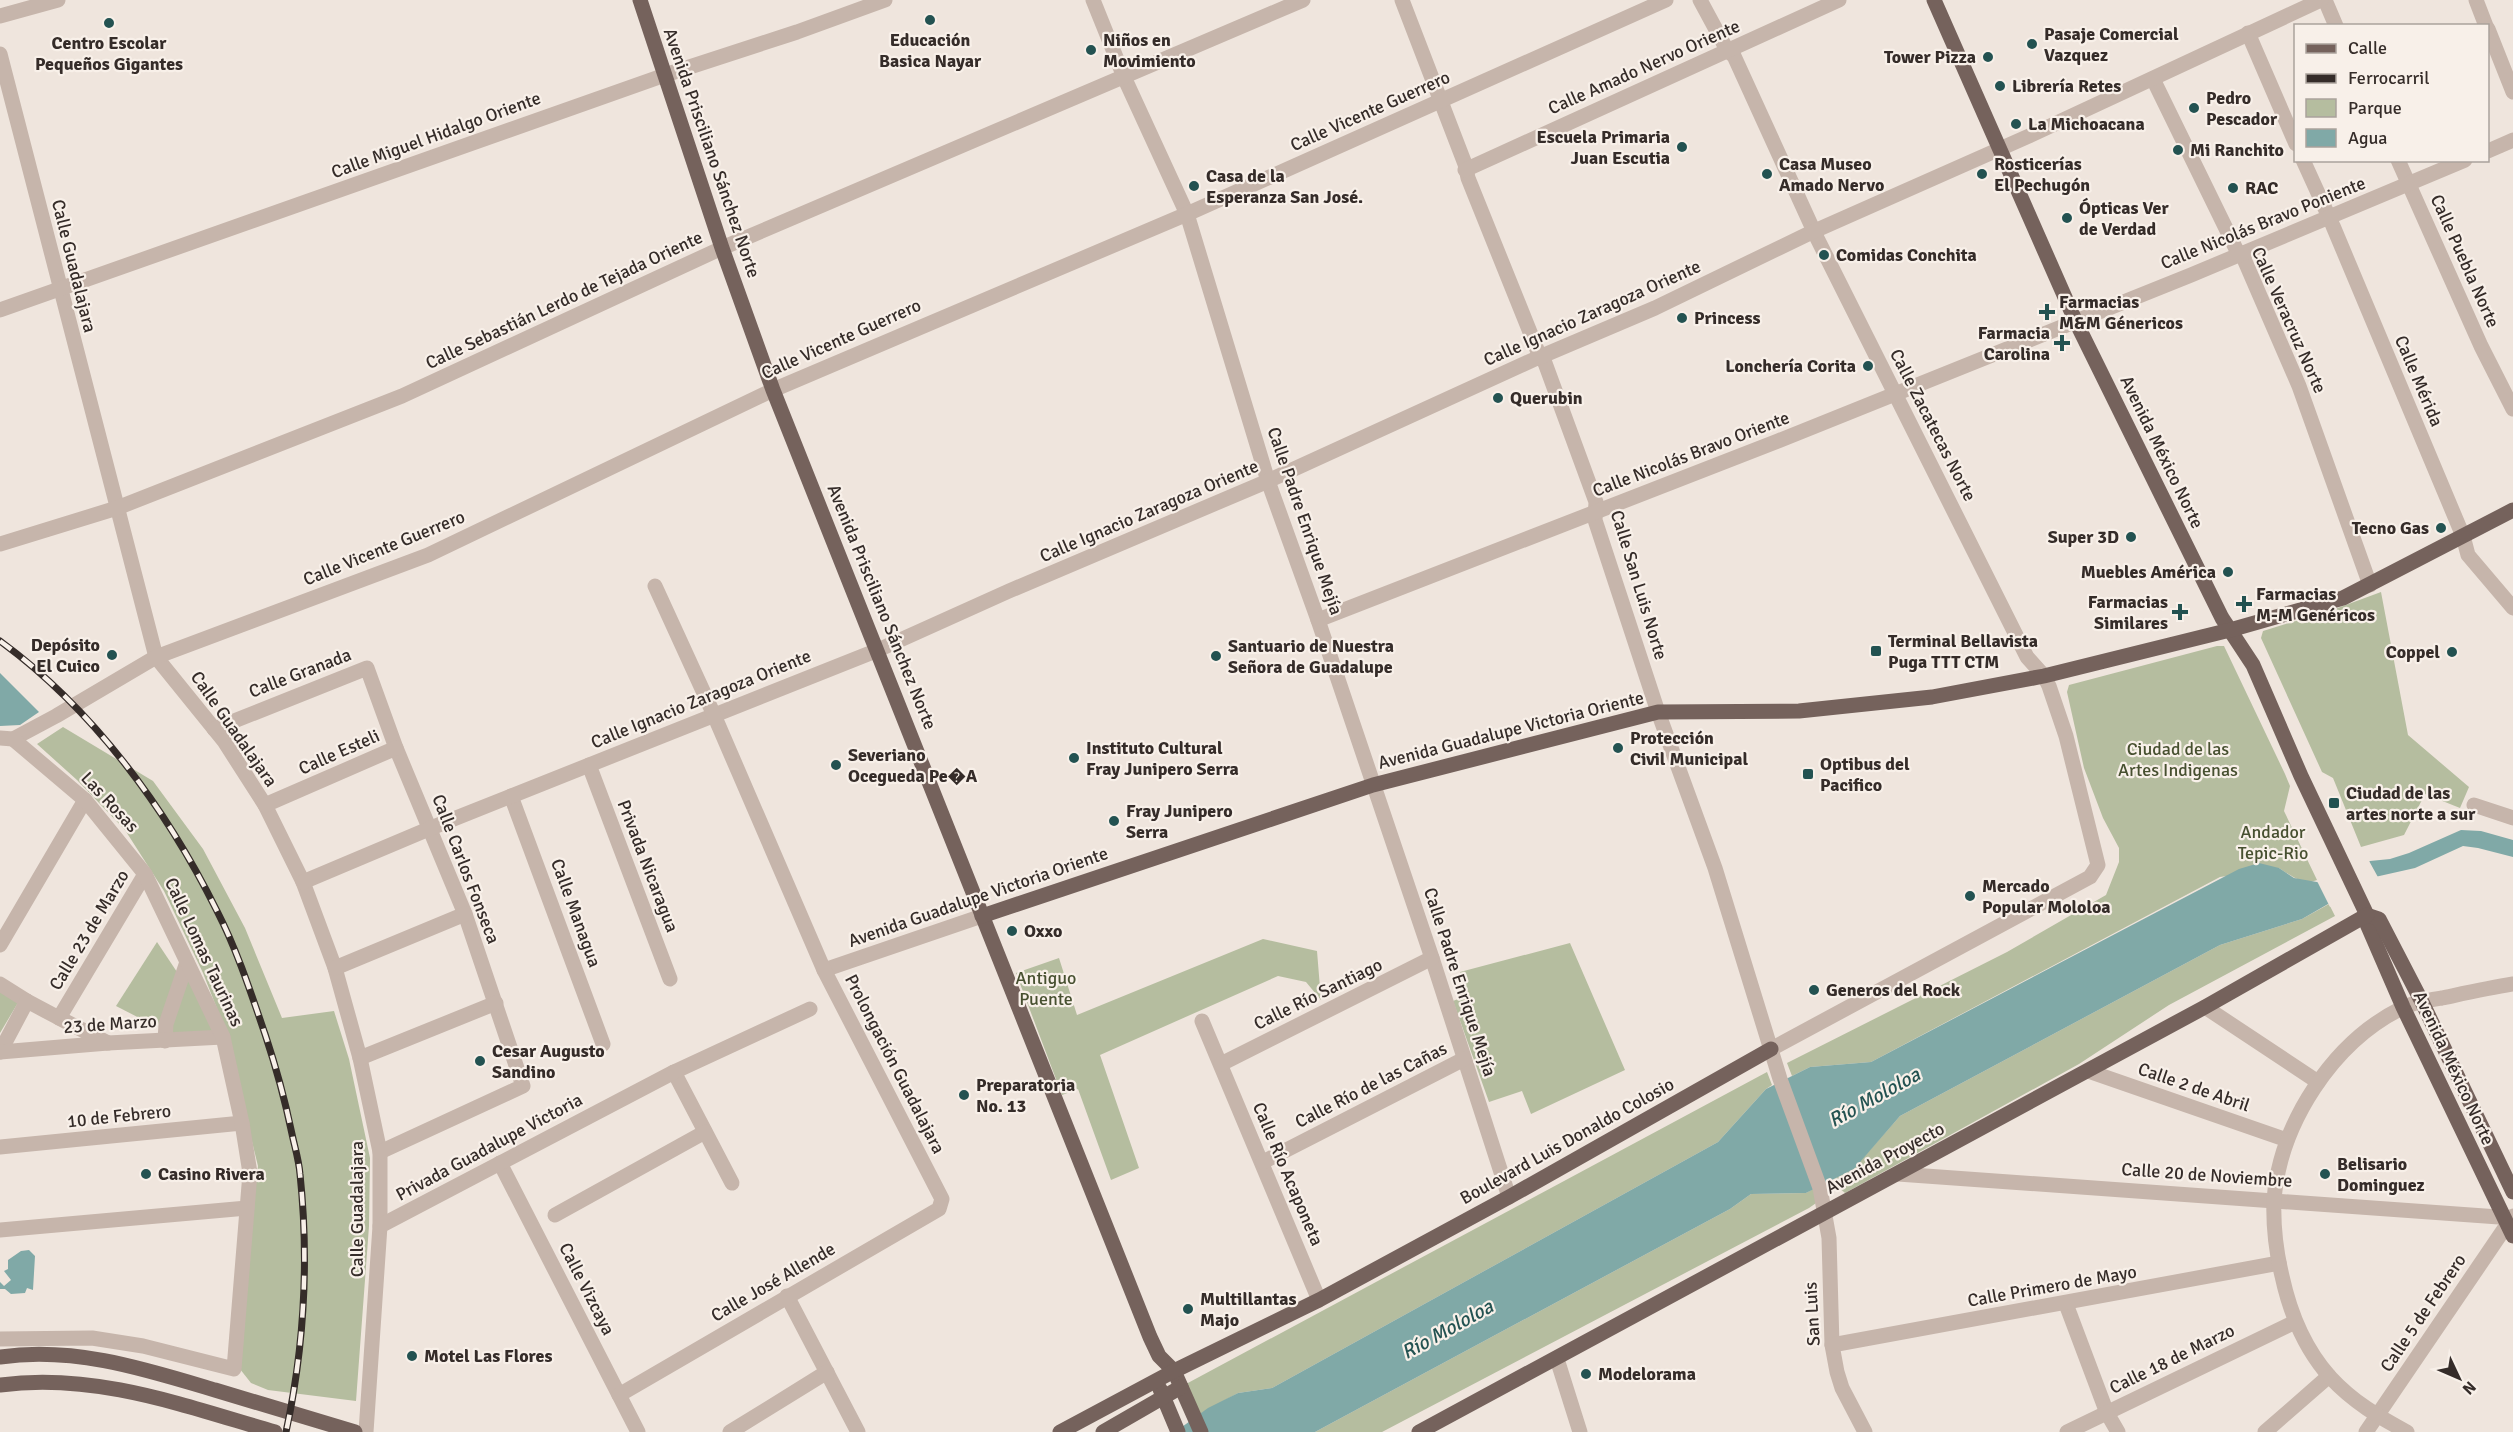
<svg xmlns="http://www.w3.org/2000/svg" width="2513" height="1432" font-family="Signika,sans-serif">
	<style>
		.green { fill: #b5bd9f }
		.water { fill: #80a9a7 }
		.pier { fill: #efe5dd }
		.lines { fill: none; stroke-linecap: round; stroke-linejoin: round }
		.minor { stroke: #c6b5ab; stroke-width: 15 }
		.major { stroke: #75625c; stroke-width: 15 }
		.rail-casing { stroke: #352c29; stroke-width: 7 }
		.rail { stroke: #f8f0e9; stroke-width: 4.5; stroke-dasharray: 14; stroke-linecap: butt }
		.poi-dot { fill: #235251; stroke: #f8f0e9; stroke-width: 2 }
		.labels { text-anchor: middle; stroke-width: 4.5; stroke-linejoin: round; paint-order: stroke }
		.poi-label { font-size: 18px; font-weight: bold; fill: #352c29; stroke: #f8f0e9; text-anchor: start }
		.street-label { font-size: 18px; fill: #352c29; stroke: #f8f0e9 }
		.park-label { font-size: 18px; fill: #475030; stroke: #f8f0e9 }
		.water-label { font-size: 20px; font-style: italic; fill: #235251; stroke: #f8f0e9 }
	</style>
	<rect width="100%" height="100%" fill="#efe5dd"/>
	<g class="green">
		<path d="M2381,592L2408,735L2469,787L2460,808L2425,794L2404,835L2361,847L2333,778L2322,772L2261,638L2263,631L2335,609Z"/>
		<path d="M2217,646H2224L2285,774L2290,786L2284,811L2317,880C2303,886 2290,875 2279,868L2220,877L1871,1062L1810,1067L1792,1076L1787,1063L2007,952L2106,895L2119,862V848L2103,818L2084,768L2067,692L2069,685Z"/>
		<path d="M63,727L153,781L203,849L245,928L282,1018L334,1011L349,1059L370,1158L369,1226L356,1401L268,1390L251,1383L236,1364L258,1166L223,1024L203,973L164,891L125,830L77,780L37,744Z"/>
		<path d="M2329,904L2335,916L2169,1005L2079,1064L1845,1193L1836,1185L1834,1179L1854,1168L1900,1116L2220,945L2302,919Z"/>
		<path d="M1263,939L1317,951L1321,1000L1306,982L1278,976L1100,1055L1139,1168L1111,1180L1078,1089L1062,1095L1016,973L1059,958L1077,1015Z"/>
		<path d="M157,942L177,972L167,1005L157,1027L116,1006Z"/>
		<path d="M1570,943L1625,1070L1531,1114L1522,1091L1489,1102L1453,1001L1468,995L1460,972Z"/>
		<path d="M186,969L219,1034L169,1038Z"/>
		<path d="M0,991L19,1001L0,1033Z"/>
		<path d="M1767,1072L1772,1085L1766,1089L1718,1142L1272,1388L1238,1393L1200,1414L1186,1384Z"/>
		<path d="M1817,1187L1819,1201L1809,1208L1382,1432H1315L1730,1209L1751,1194L1806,1193Z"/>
	</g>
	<g class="water">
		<path d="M0,673L39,712L20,725L0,726Z"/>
		<path d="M2461,830L2481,831L2513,840V857L2478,848L2463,846L2415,868L2375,877L2302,919L2220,945L1900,1116L1854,1169L1806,1193L1751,1194L1730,1209L1315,1432H1175L1208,1408L1238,1393L1272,1388L1718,1142L1766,1089L1810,1067L1871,1062L2239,869L2259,863L2279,868L2294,878L2334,885L2350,872L2370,861L2390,859L2409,853Z"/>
		<path d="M29,1250L35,1256L33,1290L27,1288L25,1293L11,1294L5,1289H0V1282L4,1286L11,1280L4,1271L8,1269V1260L21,1251Z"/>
	</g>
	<path class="pier" d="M2368,859L2379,879L2330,907L2317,881L2333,882L2348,869Z"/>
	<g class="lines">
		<g class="minor">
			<path d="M1093,0L1124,77L1187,214L1268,481L1318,620L1432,958L1509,1197"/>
			<path d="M1402,0L1465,164L1468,178L1540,357L1545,363L1596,502L1595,520L1658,712L1715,868L1780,1079L1820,1188L1829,1238L1832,1345L1837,1372L1842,1388L1865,1432"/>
			<path d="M1700,0L1727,50L1734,56L1817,238L2027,657L2044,676L2049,686L2066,736L2098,865L2090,877L1771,1049"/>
			<path d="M2325,0L2336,26"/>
			<path d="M2476,0L2486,26"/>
			<path d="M0,16L58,0"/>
			<path d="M2488,29L2513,92"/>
			<path d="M2248,33L2296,144"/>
			<path d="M0,54L156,657L224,741L265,805L303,882L335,968L360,1058L380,1152V1226L366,1432"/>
			<path d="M2153,79L2236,249L2244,259L2299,386L2370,585"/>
			<path d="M2488,151L2513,140"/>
			<path d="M2303,160L2333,226L2463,536L2468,555L2513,608"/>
			<path d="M2398,160L2481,346L2513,409"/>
			<path d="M1465,170L1839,0"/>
			<path d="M0,310L665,75L797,32L885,0"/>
			<path d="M0,544L117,508L402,396L722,248L1303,0"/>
			<path d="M1318,620L1778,441L2191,275L2465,160"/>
			<path d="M214,729L367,668L396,748L465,914L523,1086L380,1152"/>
			<path d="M0,738L13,739L56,716L156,657L428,555L773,390L1187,214L1666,0"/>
			<path d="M589,765L670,979"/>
			<path d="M511,796L603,1044"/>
			<path d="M265,805L396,748"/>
			<path d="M2474,805L2513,818"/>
			<path d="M303,882L431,828L878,650L1009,591L1268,481L1535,359L1655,308L1810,233L2029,136L2321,0"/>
			<path d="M0,945L85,800"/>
			<path d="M335,968L465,914"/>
			<path d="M824,970L982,916"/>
			<path d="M0,984L27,1001"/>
			<path d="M2205,1007L2318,1082"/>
			<path d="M59,1018L108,1043"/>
			<path d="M1202,1021L1319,1300"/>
			<path d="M165,1041L166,1024L187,962"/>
			<path d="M0,1052L27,1001L59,1018L145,874"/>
			<path d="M0,1052L108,1043L223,1037"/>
			<path d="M360,1058L496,1003"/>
			<path d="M1221,1064L1432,958"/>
			<path d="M2088,1071L2287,1140"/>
			<path d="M674,1072L732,1183"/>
			<path d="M0,1147L242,1123"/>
			<path d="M1263,1162L1464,1059"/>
			<path d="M500,1163L638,1432"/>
			<path d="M1898,1174L2513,1218"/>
			<path d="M555,1215L705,1132"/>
			<path d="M380,1226L674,1072L810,1009"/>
			<path d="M0,1230L247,1208"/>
			<path d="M787,1296L858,1432"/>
			<path d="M2066,1304L2107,1413L2118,1432"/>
			<path d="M0,1339L92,1338L143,1346L234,1369L250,1173L242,1123L223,1037L145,874L85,800L13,739"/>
			<path d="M1832,1345L2279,1263"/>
			<path d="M1557,1359L1580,1432"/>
			<path d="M619,1395L939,1209L942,1199L824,970L714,715L655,586"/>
			<path d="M730,1432L827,1372"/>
			<path d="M2067,1432L2295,1322"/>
			<path d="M2265,1432L2329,1376"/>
			<path d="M2366,1432L2513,1216"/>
			<path d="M2407,1432C2379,1417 2353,1402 2330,1377C2305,1349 2290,1313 2282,1276C2276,1251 2273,1226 2274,1200C2280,1123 2333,1042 2402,1008C2414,1002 2429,1000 2442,998C2466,993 2489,988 2513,984"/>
		</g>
		<g class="major">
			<path d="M640,0L722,248L773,390L1150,1337L1159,1356L1174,1371L1201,1432"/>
			<path d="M1934,0L2075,320L2222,618L2253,665L2301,776L2367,915V924L2403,1007L2513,1236"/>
			<path d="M2367,915L2379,919L2422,1002L2513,1192"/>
			<path d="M982,916L1373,785L1658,712L1799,711L1932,697L2044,676L2230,630L2343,598L2513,510"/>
			<path d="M0,1357C74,1346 145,1369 215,1390C261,1404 308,1418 355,1432"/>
			<path d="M0,1385C95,1372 185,1406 275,1432"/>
			<path d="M1160,1389L1178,1432"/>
			<path d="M1060,1432L1174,1371L1319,1300L1509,1197L1771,1049"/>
			<path d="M1103,1432L1181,1387"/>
			<path d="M1419,1432L2205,1007L2367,915"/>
		</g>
		<g class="rail-casing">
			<path id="rail" d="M0,641C93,709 166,808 217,911C237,950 251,993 265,1034C276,1067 285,1100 292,1134C295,1148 299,1161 300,1174C309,1260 304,1348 286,1432"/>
		</g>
		<use href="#rail" class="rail"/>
	</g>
	<g class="poi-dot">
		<circle cx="930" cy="20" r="6"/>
		<circle cx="109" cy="23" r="6"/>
		<circle cx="2032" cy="44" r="6"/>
		<circle cx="1091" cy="50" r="6"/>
		<circle cx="1988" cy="57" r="6"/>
		<circle cx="2000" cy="86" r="6"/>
		<circle cx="2194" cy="108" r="6"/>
		<circle cx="2016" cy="124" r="6"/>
		<circle cx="1682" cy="147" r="6"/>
		<circle cx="2178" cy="150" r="6"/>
		<circle cx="1767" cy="174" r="6"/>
		<circle cx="1982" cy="174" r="6"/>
		<circle cx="1194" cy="186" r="6"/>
		<circle cx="2233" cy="188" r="6"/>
		<circle cx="2067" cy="218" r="6"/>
		<circle cx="1824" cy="255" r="6"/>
		<path d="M2044 303h6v6h6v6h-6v6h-6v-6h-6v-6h6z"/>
		<circle cx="1682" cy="318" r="6"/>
		<path d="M2059 334h6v6h6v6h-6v6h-6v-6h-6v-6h6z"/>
		<circle cx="1868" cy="366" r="6"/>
		<circle cx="1498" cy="398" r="6"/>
		<circle cx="2441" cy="528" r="6"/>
		<circle cx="2131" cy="537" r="6"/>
		<circle cx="2228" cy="572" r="6"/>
		<path d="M2241 595h6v6h6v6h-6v6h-6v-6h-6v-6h6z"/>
		<path d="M2177 603h6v6h6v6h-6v6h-6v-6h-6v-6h6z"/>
		<rect x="1870" y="645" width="12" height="12" rx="3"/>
		<circle cx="2452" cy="652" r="6"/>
		<circle cx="112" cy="655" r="6"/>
		<circle cx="1216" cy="656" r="6"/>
		<circle cx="1618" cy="748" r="6"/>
		<circle cx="1074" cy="758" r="6"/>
		<circle cx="836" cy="765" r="6"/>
		<rect x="1802" y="768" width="12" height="12" rx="3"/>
		<rect x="2328" y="797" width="12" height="12" rx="3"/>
		<circle cx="1114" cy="821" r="6"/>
		<circle cx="1970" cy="896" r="6"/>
		<circle cx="1012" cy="931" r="6"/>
		<circle cx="1814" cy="990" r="6"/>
		<circle cx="480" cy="1061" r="6"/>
		<circle cx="964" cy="1095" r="6"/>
		<circle cx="146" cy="1174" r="6"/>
		<circle cx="2325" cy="1174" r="6"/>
		<circle cx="1188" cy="1309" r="6"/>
		<circle cx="412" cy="1356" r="6"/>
		<circle cx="1586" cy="1374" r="6"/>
	</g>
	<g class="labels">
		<g class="poi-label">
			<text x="2044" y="40">Pasaje Comercial<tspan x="2044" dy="21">Vazquez</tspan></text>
			<text x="930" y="46" text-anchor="middle">Educación<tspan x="930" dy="21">Basica Nayar</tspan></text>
			<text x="1103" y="46">Niños en<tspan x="1103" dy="21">Movimiento</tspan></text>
			<text x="109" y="49" text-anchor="middle">Centro Escolar<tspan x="109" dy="21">Pequeños Gigantes</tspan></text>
			<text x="1976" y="63" text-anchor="end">Tower Pizza</text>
			<text x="2012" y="92">Librería Retes</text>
			<text x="2206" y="104">Pedro<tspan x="2206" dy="21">Pescador</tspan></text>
			<text x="2028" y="130">La Michoacana</text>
			<text x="1670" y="143" text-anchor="end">Escuela Primaria<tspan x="1670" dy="21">Juan Escutia</tspan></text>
			<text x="2190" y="156">Mi Ranchito</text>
			<text x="1779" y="170">Casa Museo<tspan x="1779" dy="21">Amado Nervo</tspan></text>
			<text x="1994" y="170">Rosticerías<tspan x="1994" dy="21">El Pechugón</tspan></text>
			<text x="1206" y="182">Casa de la<tspan x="1206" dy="21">Esperanza San José.</tspan></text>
			<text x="2245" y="194">RAC</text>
			<text x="2079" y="214">Ópticas Ver<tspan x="2079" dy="21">de Verdad</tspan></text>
			<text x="1836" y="261">Comidas Conchita</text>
			<text x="2059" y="308">Farmacias<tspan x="2059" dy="21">M&amp;M Génericos</tspan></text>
			<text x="1694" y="324">Princess</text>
			<text x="2050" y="339" text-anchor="end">Farmacia<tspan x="2050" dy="21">Carolina</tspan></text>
			<text x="1856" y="372" text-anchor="end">Lonchería Corita</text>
			<text x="1510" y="404">Querubin</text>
			<text x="2429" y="534" text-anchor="end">Tecno Gas</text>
			<text x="2119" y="543" text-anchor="end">Super 3D</text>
			<text x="2216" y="578" text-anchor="end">Muebles América</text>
			<text x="2256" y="600">Farmacias<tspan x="2256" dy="21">M-M Genéricos</tspan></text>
			<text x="2168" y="608" text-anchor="end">Farmacias<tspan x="2168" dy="21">Similares</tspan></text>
			<text x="1888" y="647">Terminal Bellavista<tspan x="1888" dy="21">Puga TTT CTM</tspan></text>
			<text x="100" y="651" text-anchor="end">Depósito<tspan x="100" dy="21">El Cuico</tspan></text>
			<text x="1228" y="652">Santuario de Nuestra<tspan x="1228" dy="21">Señora de Guadalupe</tspan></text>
			<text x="2440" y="658" text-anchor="end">Coppel</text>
			<text x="1630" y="744">Protección<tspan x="1630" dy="21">Civil Municipal</tspan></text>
			<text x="1086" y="754">Instituto Cultural<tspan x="1086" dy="21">Fray Junipero Serra</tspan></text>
			<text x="848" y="761">Severiano<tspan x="848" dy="21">Ocegueda Pe�A</tspan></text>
			<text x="1820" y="770">Optibus del<tspan x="1820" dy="21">Pacifico</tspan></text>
			<text x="2346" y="799">Ciudad de las<tspan x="2346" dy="21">artes norte a sur</tspan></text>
			<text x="1126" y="817">Fray Junipero<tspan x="1126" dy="21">Serra</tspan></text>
			<text x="1982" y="892">Mercado<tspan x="1982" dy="21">Popular Mololoa</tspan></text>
			<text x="1024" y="937">Oxxo</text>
			<text x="1826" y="996">Generos del Rock</text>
			<text x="492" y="1057">Cesar Augusto<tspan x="492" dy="21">Sandino</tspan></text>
			<text x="976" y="1091">Preparatoria<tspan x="976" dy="21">No. 13</tspan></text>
			<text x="2337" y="1170">Belisario<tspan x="2337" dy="21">Dominguez</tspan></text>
			<text x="158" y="1180">Casino Rivera</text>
			<text x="1200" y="1305">Multillantas<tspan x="1200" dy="21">Majo</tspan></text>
			<text x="424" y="1362">Motel Las Flores</text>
			<text x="1598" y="1380">Modelorama</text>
		</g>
		<g class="street-label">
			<text transform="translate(1644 67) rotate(-24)" y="6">Calle Amado Nervo Oriente</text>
			<text transform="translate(1370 111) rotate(-24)" y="6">Calle Vicente Guerrero</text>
			<text transform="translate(436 135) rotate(-20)" y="6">Calle Miguel Hidalgo Oriente</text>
			<text transform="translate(712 153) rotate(71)" y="6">Avenida Prisciliano Sánchez Norte</text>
			<text transform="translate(2263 223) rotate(-22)" y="6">Calle Nicolás Bravo Poniente</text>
			<text transform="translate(2465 261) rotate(66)" y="6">Calle Puebla Norte</text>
			<text transform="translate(74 266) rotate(76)" y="6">Calle Guadalajara</text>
			<text transform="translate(564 300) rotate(-25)" y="6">Calle Sebastián Lerdo de Tejada Oriente</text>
			<text transform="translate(1592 313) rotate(-24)" y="6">Calle Ignacio Zaragoza Oriente</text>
			<text transform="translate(2289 320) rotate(66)" y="6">Calle Veracruz Norte</text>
			<text transform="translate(841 339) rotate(-24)" y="6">Calle Vicente Guerrero</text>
			<text transform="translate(2419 381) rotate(67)" y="6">Calle Mérida</text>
			<text transform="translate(1933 425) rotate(63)" y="6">Calle Zacatecas Norte</text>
			<text transform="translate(2162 452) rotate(64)" y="6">Avenida México Norte</text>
			<text transform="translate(1691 454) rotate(-21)" y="6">Calle Nicolás Bravo Oriente</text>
			<text transform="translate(1149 511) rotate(-23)" y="6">Calle Ignacio Zaragoza Oriente</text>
			<text transform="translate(1305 521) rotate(71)" y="6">Calle Padre Enrique Mejía</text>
			<text transform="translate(384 548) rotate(-22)" y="6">Calle Vicente Guerrero</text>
			<text transform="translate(1639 585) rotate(73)" y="6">Calle San Luis Norte</text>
			<text transform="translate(882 607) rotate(68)" y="6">Avenida Prisciliano Sánchez Norte</text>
			<text transform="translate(300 673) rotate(-21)" y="6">Calle Granada</text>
			<text transform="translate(701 699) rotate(-22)" y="6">Calle Ignacio Zaragoza Oriente</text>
			<text transform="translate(234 729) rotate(55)" y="6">Calle Guadalajara</text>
			<text transform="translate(1511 730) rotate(-14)" y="6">Avenida Guadalupe Victoria Oriente</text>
			<text transform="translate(339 752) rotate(-24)" y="6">Calle Esteli</text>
			<text transform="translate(110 802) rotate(47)" y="6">Las Rosas</text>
			<text transform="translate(648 866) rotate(69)" y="6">Privada Nicaragua</text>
			<text transform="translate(466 869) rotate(69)" y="6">Calle Carlos Fonseca</text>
			<text transform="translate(978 897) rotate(-19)" y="6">Avenida Guadalupe Victoria Oriente</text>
			<text transform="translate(576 913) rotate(70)" y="6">Calle Managua</text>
			<text transform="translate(89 930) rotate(-59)" y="6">Calle 23 de Marzo</text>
			<text transform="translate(204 952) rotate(65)" y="6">Calle Lomas Taurinas</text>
			<text transform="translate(1460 982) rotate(72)" y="6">Calle Padre Enrique Mejía</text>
			<text transform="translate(1318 994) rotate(-26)" y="6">Calle Río Santiago</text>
			<text transform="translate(110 1024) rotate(-4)" y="6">23 de Marzo</text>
			<text transform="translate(895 1064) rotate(63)" y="6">Prolongación Guadalajara</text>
			<text transform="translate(2454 1068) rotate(65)" y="6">Avenida México Norte</text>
			<text transform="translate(1371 1085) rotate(-27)" y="6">Calle Río de las Cañas</text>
			<text transform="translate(2194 1087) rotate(19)" y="6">Calle 2 de Abril</text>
			<text transform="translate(119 1116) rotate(-6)" y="6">10 de Febrero</text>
			<text transform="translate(1567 1141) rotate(-29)" y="6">Boulevard Luis Donaldo Colosio</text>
			<text transform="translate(489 1147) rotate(-28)" y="6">Privada Guadalupe Victoria</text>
			<text transform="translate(1885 1158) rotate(-28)" y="6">Avenida Proyecto</text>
			<text transform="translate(1288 1174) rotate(67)" y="6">Calle Río Acaponeta</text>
			<text transform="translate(2207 1175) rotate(4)" y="6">Calle 20 de Noviembre</text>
			<text transform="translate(357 1209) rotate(-90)" y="6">Calle Guadalajara</text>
			<text transform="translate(773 1282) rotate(-30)" y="6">Calle José Allende</text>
			<text transform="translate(2052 1286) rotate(-10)" y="6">Calle Primero de Mayo</text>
			<text transform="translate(587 1289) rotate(63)" y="6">Calle Vizcaya</text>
			<text transform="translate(2423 1313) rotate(-56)" y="6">Calle 5 de Febrero</text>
			<text transform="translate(1812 1314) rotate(-93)" y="6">San Luis</text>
			<text transform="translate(2172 1359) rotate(-26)" y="6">Calle 18 de Marzo</text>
		</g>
		<g class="park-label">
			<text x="2178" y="755">Ciudad de las<tspan x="2178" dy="21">Artes Indigenas</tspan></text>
			<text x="2273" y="838">Andador<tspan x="2273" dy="21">Tepic-Rio</tspan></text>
			<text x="1046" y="984">Antiguo<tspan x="1046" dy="21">Puente</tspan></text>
		</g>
		<g class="water-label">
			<text transform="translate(1874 1097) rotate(-29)" y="7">Río Mololoa</text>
			<text transform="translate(1447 1329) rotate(-29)" y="7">Río Mololoa</text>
		</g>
	</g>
	<rect x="2294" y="24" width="195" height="138" fill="#f8f0e9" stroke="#aaa29c" stroke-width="1.5"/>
	<rect x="2306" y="44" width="30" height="9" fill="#75625c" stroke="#aaa29c" stroke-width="1.5"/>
	<text x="2348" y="54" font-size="18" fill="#352c29">Calle</text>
	<rect x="2306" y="74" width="30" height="9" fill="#352c29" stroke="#aaa29c" stroke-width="1.5"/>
	<text x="2348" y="84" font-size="18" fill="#352c29">Ferrocarril</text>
	<rect x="2306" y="99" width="30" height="18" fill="#b5bd9f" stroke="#aaa29c" stroke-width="1.5"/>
	<text x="2348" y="114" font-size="18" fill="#352c29">Parque</text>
	<rect x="2306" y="129" width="30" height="18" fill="#80a9a7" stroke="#aaa29c" stroke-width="1.5"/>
	<text x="2348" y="144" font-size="18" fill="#352c29">Agua</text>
	<g transform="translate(2459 1378) rotate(134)" stroke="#f8f0e9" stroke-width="4.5" paint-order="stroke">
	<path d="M0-4.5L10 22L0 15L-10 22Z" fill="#352c29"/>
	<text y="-9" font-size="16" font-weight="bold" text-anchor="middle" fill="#352c29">N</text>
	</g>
</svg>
